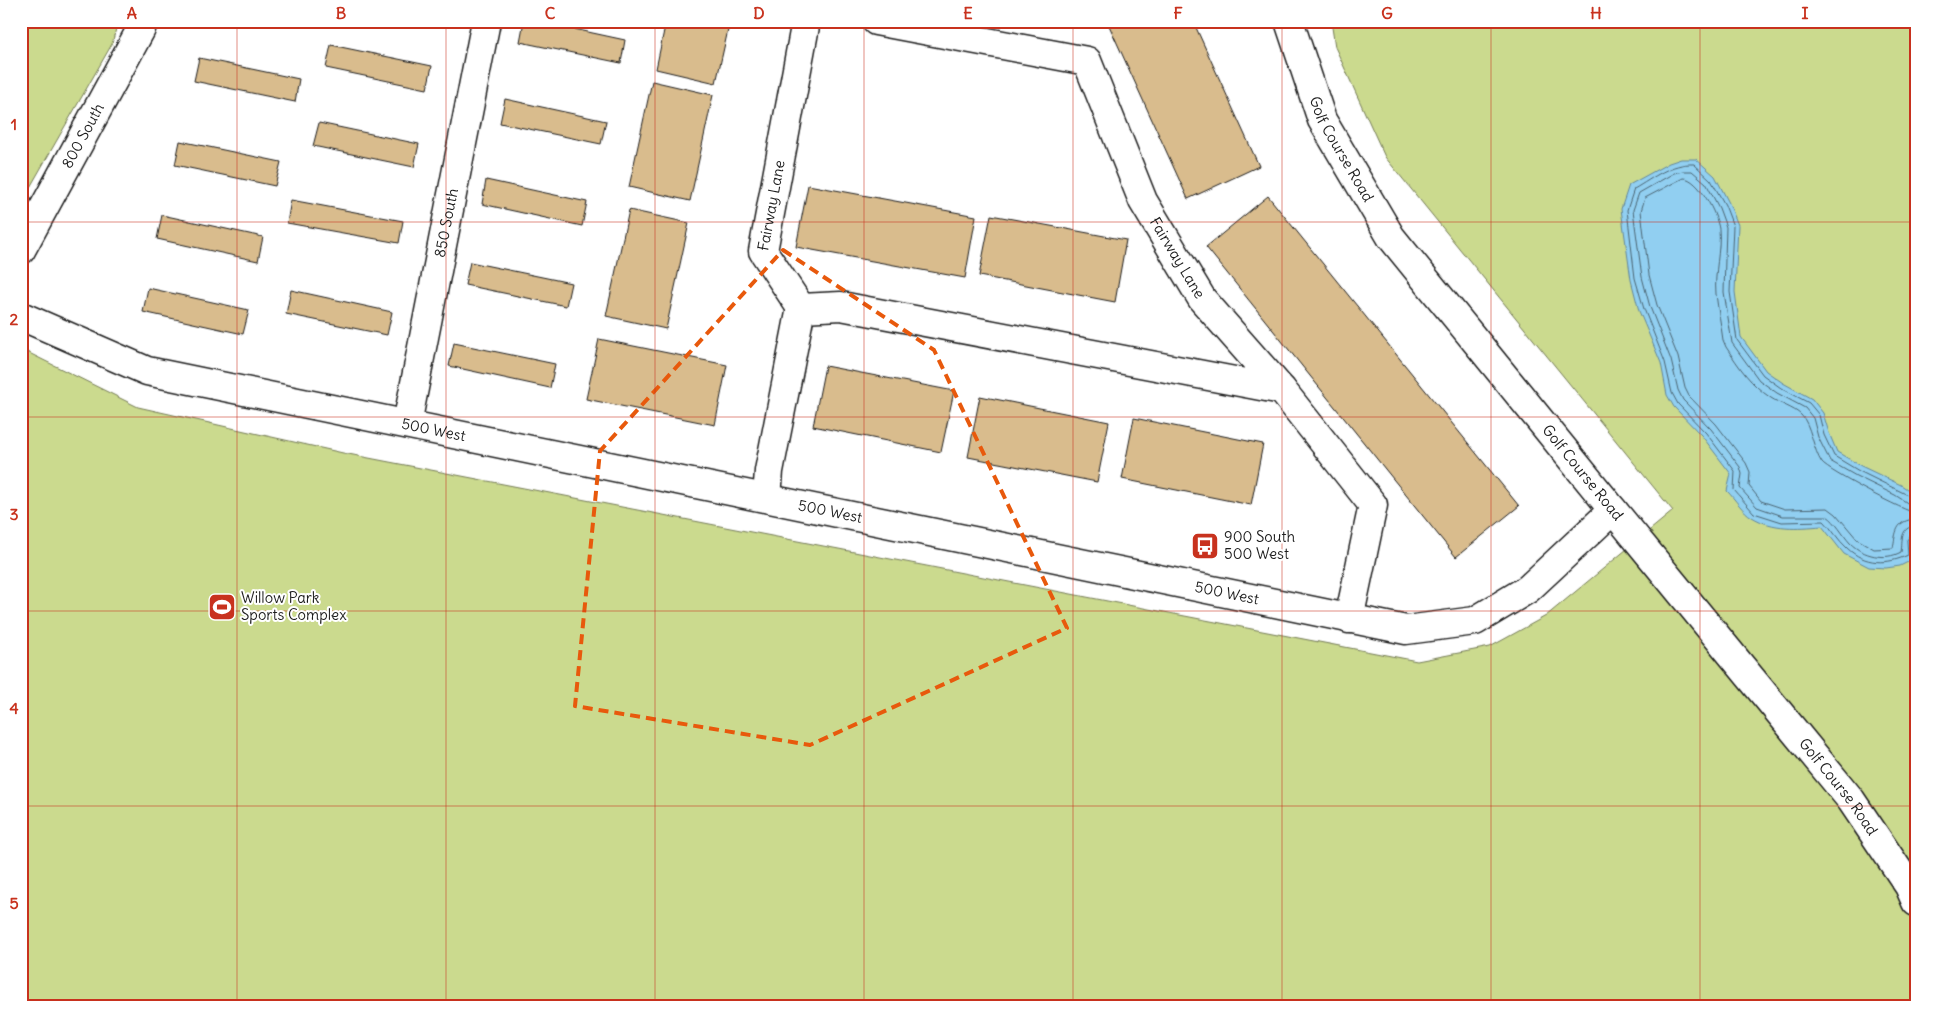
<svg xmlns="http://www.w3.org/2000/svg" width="1937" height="1028" font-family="Delius,sans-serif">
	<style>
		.green { fill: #cbda8e; stroke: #747b55 }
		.water { fill: #91cff1; stroke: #62879c }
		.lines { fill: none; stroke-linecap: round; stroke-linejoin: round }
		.shore { stroke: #4b6471; stroke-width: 1 }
		.building { fill: #d9bc8d; stroke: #1c1c1c }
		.minor-casing { stroke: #1c1c1c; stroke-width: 31 }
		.minor { stroke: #fff; stroke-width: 28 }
		.marked { fill: none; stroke: #e8590c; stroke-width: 4; stroke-dasharray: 10 6; stroke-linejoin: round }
		.grid { fill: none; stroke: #c8321e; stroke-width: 1; stroke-opacity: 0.55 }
		.labels { text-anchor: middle; stroke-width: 4; stroke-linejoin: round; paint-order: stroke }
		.street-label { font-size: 15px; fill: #1c1c1c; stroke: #fff }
		.poi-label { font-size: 15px; fill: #1c1c1c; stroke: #fff; text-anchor: start }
		.neatline { fill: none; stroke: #c8321e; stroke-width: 2 }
		.grid-label { font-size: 16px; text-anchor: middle; font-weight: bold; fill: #c8321e }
	</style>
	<rect width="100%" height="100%" fill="#fff"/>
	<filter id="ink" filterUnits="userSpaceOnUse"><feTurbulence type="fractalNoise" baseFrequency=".02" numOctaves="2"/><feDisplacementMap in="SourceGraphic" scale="10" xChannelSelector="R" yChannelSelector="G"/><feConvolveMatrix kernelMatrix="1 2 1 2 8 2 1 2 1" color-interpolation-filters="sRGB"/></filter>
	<g filter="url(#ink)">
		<g class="green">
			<path d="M21,21H118L112,44L21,203Z"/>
			<path d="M1331,21H1916V1007H21V349L138,407L343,453L1417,661L1490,647L1546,616L1673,511L1385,157L1335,47Z"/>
		</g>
		<path class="water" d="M1681,159H1696L1715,176L1729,203L1738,225L1735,292L1741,337L1766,371L1783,383L1812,399L1823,413L1829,433L1837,452L1861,466L1901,485L1916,495V534L1912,540L1914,559L1900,566L1886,568L1869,567L1844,554L1822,526C1798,528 1773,530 1752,517C1743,512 1735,499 1727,491L1731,474L1702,436L1674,407L1667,395L1661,363L1639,311L1631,280L1621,209L1629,185L1669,163Z"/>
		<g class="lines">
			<g class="shore">
				<path d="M1916,499L1859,471L1834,456L1824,435L1819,415L1809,403L1781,388L1763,375L1737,340L1730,292L1733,226L1725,205L1711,180L1694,164C1671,163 1653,178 1634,189L1627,210L1635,278L1644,309L1665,362L1672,393L1678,404L1706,433L1735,471L1734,490L1754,513L1782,522L1824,521C1832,529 1838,540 1847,548C1865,565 1887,565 1908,555L1907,540L1911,534L1916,533"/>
				<path d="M1916,505L1909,504L1895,495L1856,476L1830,461L1818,437L1813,418L1805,408L1777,393L1759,380L1732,343L1724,292L1726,227L1719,208L1706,183L1692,171H1683L1674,173L1639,193L1633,210L1642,277L1650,307L1671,360L1678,390L1683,400L1711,429L1740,467L1742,474L1740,488L1757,507L1783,516H1827C1836,522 1842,534 1850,543C1863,556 1885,561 1901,552C1903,541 1899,527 1916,526"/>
				<path d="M1916,513C1907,513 1828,471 1822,463C1813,450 1811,424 1801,415C1794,408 1780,404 1771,398C1750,384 1740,368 1726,347L1723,340C1721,325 1718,310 1716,294C1714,273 1721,250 1719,229C1717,215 1699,178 1683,178L1645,198L1641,211L1649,275L1657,305L1678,357L1685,388L1689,396L1716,424L1746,463L1750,472L1749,486L1761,501L1785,509L1828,508L1836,514L1857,539L1874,549L1893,548C1896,533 1895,520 1916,519"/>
			</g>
		</g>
		<g class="building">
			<path d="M524,21H537L625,40L621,63L520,42Z"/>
			<path d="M666,21H730L716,83L656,69Z"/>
			<path d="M1107,21H1193L1259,166L1188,199Z"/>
			<path d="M331,45L432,66L427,89L326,68Z"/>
			<path d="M199,58L299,79L295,102L194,81Z"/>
			<path d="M652,81L713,95L690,201L629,187Z"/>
			<path d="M505,99L606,121L601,144L500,123Z"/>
			<path d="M319,123L419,144L414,167L313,146Z"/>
			<path d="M180,141L281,162L275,186L175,165Z"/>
			<path d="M486,180L587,202L582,226L482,204Z"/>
			<path d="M808,185L976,216L965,278L796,247Z"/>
			<path d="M1268,196L1519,506L1456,557L1206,247Z"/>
			<path d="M291,200L403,221L399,243L287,223Z"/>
			<path d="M629,210L689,223L666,329L606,316Z"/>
			<path d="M162,215L263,237L258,261L157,239Z"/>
			<path d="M991,215L1126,240L1115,302L979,276Z"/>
			<path d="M470,262L571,283L566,306L465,285Z"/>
			<path d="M148,288L249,310L243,334L143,312Z"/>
			<path d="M291,290L392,312L387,335L286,314Z"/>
			<path d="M599,339L727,365L715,425L586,399Z"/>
			<path d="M454,343L555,364L550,388L449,366Z"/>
			<path d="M825,366L954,391L941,452L813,426Z"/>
			<path d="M980,396L1109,422L1097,482L968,457Z"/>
			<path d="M1134,418L1263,444L1251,505L1122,479Z"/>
		</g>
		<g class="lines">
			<g class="minor-casing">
				<g id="minor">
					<path id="s1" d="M876,21L1087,61L1143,201L1202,299L1282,390L1373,505L1349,619"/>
					<path id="s2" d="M1289,21L1322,120L1391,237L1613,510L1851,800L1909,886L1916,902"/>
					<path id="s3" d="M21,250L141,29L143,21"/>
					<path d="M801,308L841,306L1282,390"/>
					<path id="s4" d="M21,316L147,371L1406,630L1475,621L1528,589L1613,510"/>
					<path id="s5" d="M407,424L486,21"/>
					<path id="s6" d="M767,498L769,471L801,308L763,251L806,21"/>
				</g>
			</g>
			<use href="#minor" class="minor"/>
		</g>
	</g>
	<path class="marked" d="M783,250L934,350L1067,628L810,745L575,706L600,451Z"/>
	<path class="grid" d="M237,21V1007M446,21V1007M655,21V1007M864,21V1007M1073,21V1007M1282,21V1007M1491,21V1007M1700,21V1007M21,222H1916M21,417H1916M21,611H1916M21,806H1916"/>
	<defs>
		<g id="bus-square" transform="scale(1.4375)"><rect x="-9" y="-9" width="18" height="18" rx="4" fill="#c8321e" stroke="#fff"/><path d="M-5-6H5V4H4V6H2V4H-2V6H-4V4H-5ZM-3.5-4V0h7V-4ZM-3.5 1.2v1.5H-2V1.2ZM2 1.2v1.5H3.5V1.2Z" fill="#fff"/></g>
		<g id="stadium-square" transform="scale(1.4375)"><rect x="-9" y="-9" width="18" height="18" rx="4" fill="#c8321e" stroke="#fff"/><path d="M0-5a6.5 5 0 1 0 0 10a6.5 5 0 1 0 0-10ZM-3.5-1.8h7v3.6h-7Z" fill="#fff"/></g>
	</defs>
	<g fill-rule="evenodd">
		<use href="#bus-square" x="1205" y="546"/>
		<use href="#stadium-square" x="222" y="607"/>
	</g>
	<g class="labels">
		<g class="street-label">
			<text dy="5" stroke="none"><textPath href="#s3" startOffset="130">800 South</textPath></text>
			<text dy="5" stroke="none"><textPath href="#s2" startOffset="139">Golf Course Road</textPath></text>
			<text dy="5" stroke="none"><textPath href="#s6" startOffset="308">Fairway Lane</textPath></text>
			<text dy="5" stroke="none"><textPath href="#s5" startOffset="205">850 South</textPath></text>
			<text dy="5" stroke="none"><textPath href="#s1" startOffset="432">Fairway Lane</textPath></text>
			<text dy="5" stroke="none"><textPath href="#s4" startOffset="430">500 West</textPath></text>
			<text dy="5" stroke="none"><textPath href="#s2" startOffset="544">Golf Course Road</textPath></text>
			<text dy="5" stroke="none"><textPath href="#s4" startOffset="835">500 West</textPath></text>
			<text dy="5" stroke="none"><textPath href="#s4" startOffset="1240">500 West</textPath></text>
			<text dy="5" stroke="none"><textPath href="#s2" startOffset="949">Golf Course Road</textPath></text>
		</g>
		<g class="poi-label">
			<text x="1224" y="542">900 South<tspan x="1224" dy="17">500 West</tspan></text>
			<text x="241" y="603">Willow Park<tspan x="241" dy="17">Sports Complex</tspan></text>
		</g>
	</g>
	<rect width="1937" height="1028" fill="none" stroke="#fff" stroke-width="55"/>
	<rect x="28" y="28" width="1882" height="972" class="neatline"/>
	<g class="grid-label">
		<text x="132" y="19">A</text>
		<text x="341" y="19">B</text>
		<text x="550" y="19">C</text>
		<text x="759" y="19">D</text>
		<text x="968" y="19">E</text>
		<text x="1178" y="19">F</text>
		<text x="1387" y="19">G</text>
		<text x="1596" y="19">H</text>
		<text x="1805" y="19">I</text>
		<text x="14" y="130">1</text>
		<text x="14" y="325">2</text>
		<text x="14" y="520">3</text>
		<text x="14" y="714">4</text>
		<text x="14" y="909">5</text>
	</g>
</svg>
